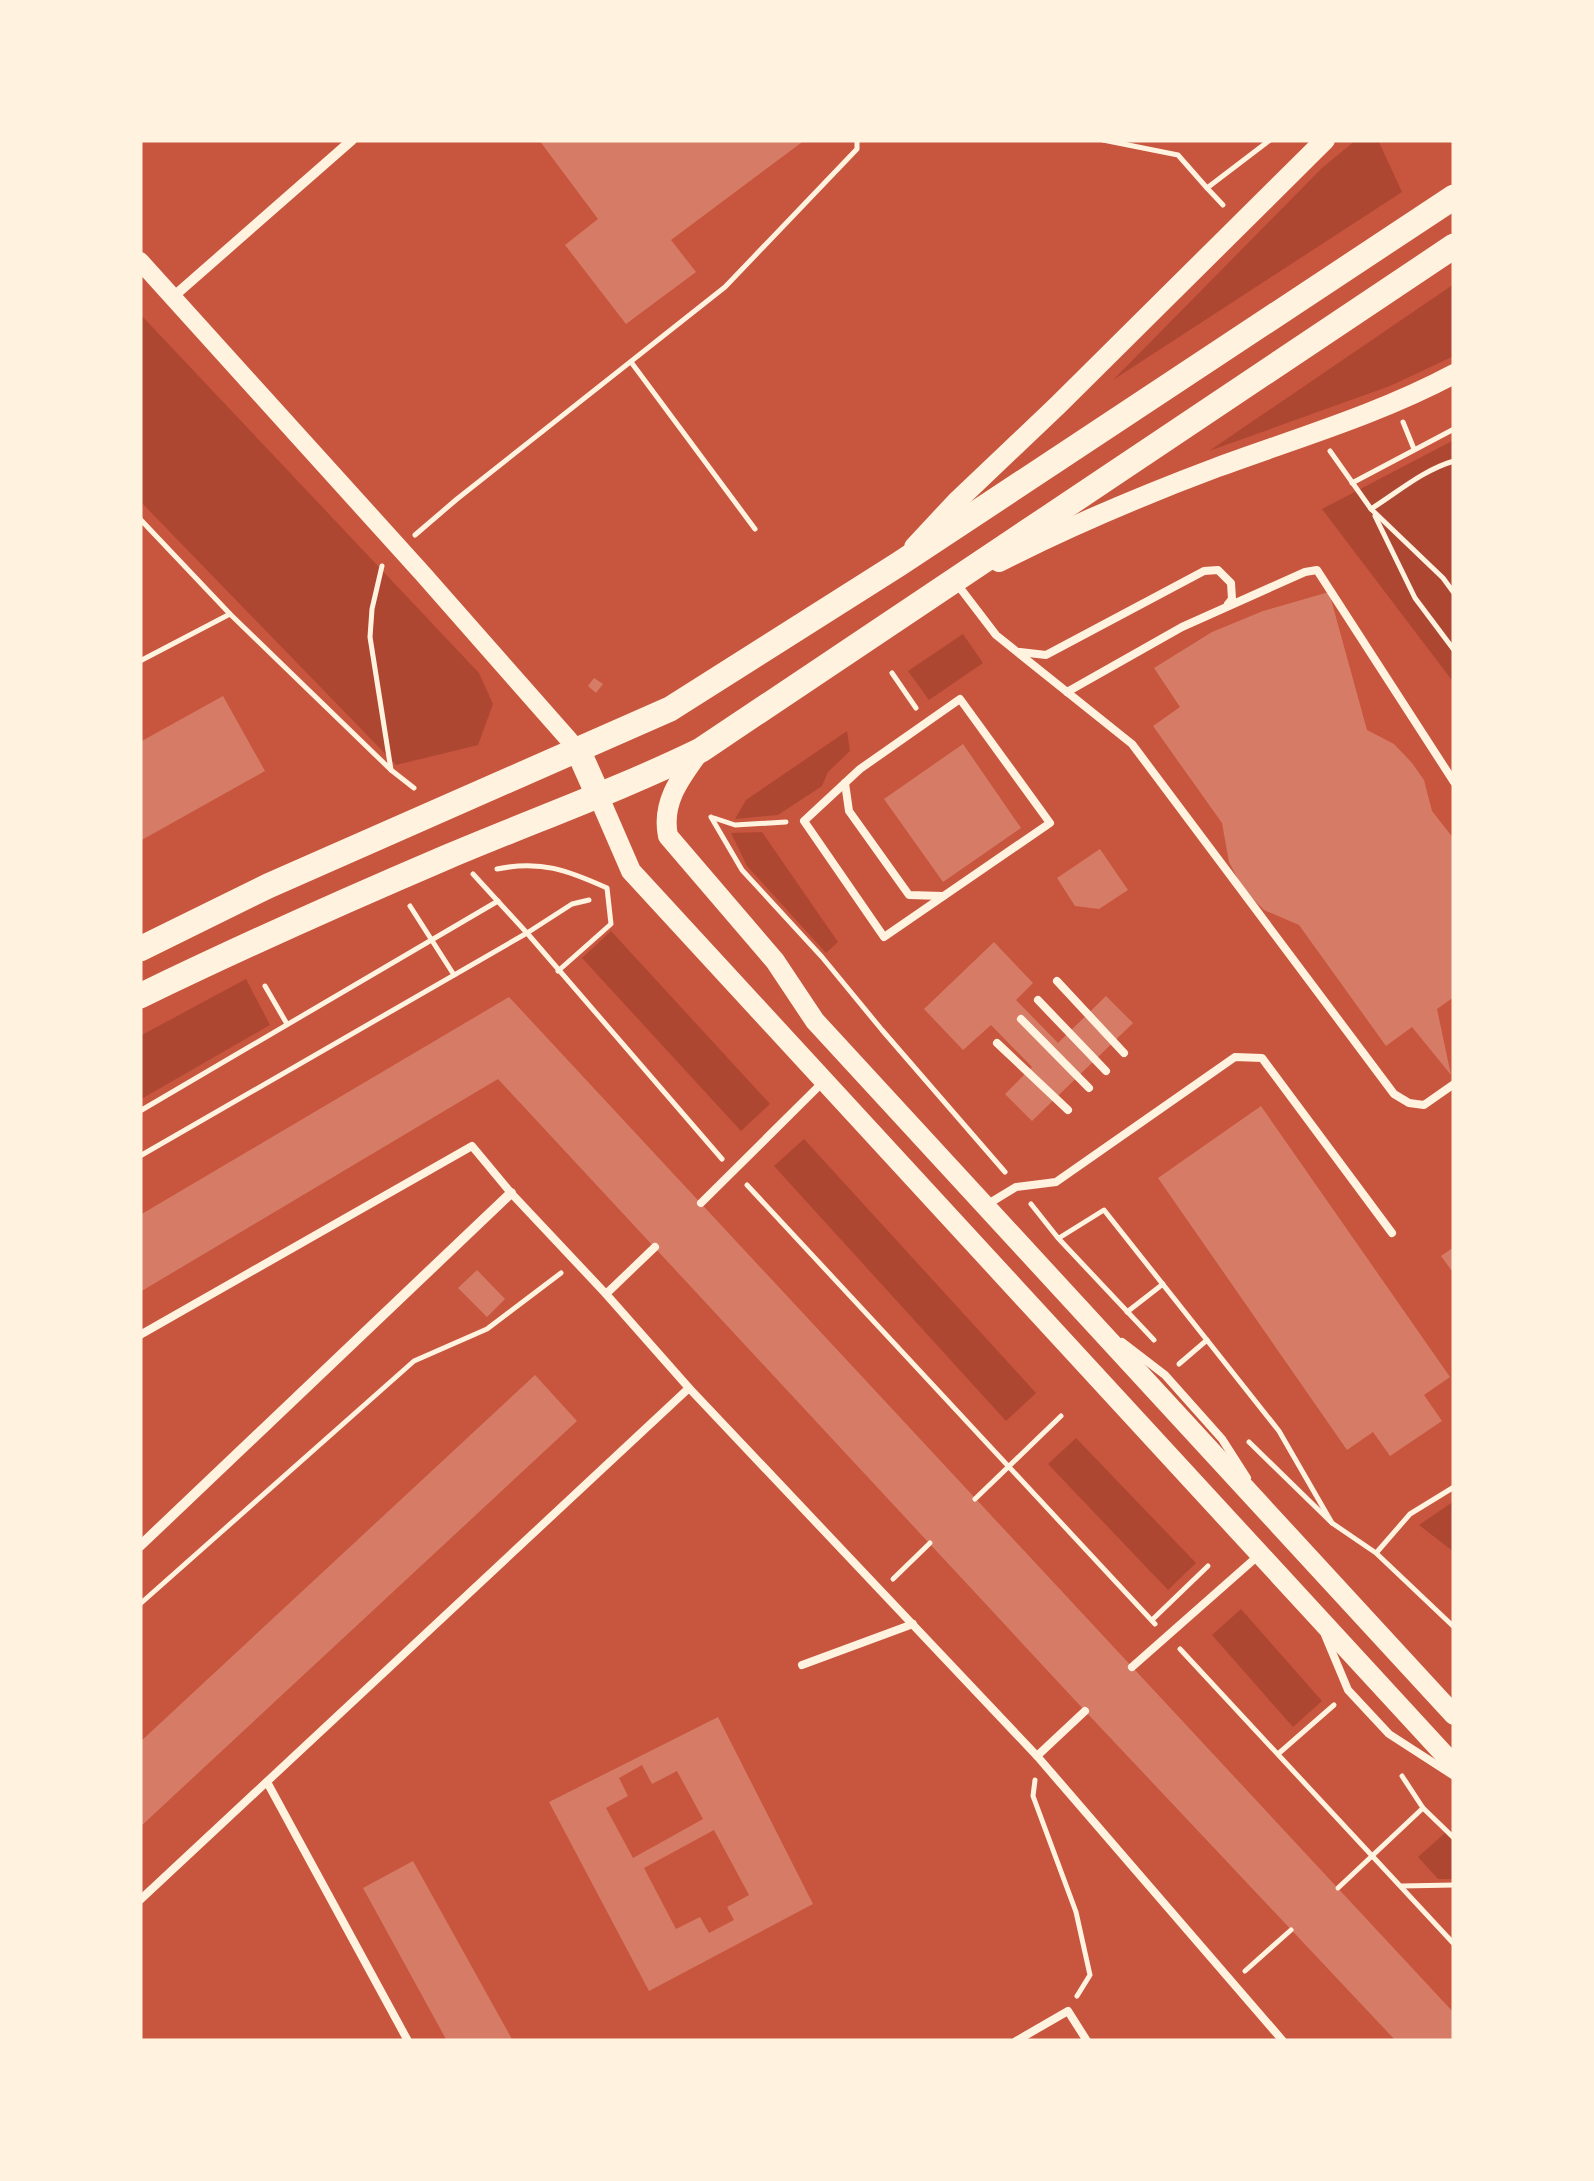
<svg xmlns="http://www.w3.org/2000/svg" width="1594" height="2181" font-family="'Playfair Display',serif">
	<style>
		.green { fill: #ae4732 }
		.building { fill: #d67c66; fill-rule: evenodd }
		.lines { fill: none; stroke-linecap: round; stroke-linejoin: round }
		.path { stroke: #fff3e0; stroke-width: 5 }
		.service { stroke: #fff3e0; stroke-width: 8 }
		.minor { stroke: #fff3e0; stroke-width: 10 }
		.tertiary { stroke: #fff3e0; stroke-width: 18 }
		.secondary { stroke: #fff3e0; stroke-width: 20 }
		.primary { stroke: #fff3e0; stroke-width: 25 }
	</style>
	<rect width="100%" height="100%" fill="#c8553d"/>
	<g class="green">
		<path d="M1356,140H1378L1402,192L1113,380L1322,168Z"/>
		<path d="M1454,284V356L1390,386L1209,451Z"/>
		<path d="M140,314L479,673L493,704L478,745L396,765L140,501Z"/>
		<path d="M1454,440V683L1322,509Z"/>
		<path d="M963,634L983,663L929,700L908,671Z"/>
		<path d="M847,731L850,751L828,772L822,786L778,815L735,819L746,800Z"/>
		<path d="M762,832L838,942L826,953L747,866L731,833Z"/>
		<path d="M611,931L770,1104L741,1131L582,958Z"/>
		<path d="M246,979L270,1025L143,1098L140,1096V1036Z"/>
		<path d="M804,1139L1036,1393L1006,1421L774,1166Z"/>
		<path d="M1076,1438L1196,1563L1168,1590L1048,1464Z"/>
		<path d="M1454,1501V1552L1419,1525Z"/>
		<path d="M1241,1609L1322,1701L1293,1727L1212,1635Z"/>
		<path d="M1445,1833L1454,1843V1879H1438L1418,1857Z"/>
	</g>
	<g class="building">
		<path d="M539,140H805L671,240L696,272L626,324L565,245L598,219Z"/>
		<path d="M1329,592L1367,730L1394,744L1412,763L1424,780L1432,811L1454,839V997L1437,1009L1451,1075L1412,1027L1386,1046L1299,925L1264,910L1243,889L1229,862L1222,823L1153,726L1180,707L1154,668L1212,632L1263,611Z"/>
		<path d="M594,678L603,684L596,693L588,686Z"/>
		<path d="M223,696L265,771L140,841V742Z"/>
		<path d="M963,744L1021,828L943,882L884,799Z"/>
		<path d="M1100,849L1128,890L1099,909L1075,906L1057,878Z"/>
		<path d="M994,942L1033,983L1016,1000L1058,1043L1106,996L1133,1023L1032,1121L1005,1094L1032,1067L991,1025L963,1050L924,1009Z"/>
		<path d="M509,997L1454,2013V2041H1396L1085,1711L498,1079L140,1292V1215Z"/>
		<path d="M1261,1106L1450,1377L1424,1395L1442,1421L1390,1456L1373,1432L1347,1450L1158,1178Z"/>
		<path d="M1454,1247V1274L1441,1256Z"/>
		<path d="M477,1270L505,1299L487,1317L458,1288Z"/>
		<path d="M535,1375L577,1421L140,1827V1742Z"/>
		<path d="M718,1717L813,1904L649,1991L549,1802ZM642,1765L652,1784L677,1771L703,1819L633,1858L606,1808L628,1796L619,1778ZM714,1830L749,1895L727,1907L734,1920L709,1933L700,1917L676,1929L644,1868Z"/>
		<path d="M413,1861L513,2041H447L363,1888Z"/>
	</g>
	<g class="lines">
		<g class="path">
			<path d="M1103,140L1178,155L1207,188L1270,140"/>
			<path d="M1207,188L1223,205"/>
			<path d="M631,362L755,529"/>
			<path d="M1403,422L1414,449"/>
			<path d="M1330,451L1371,509L1443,578L1454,593"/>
			<path d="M1352,483L1454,429"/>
			<path d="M1371,509C1398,492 1423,470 1454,461"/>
			<path d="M1375,516L1415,598L1454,650"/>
			<path d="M140,519L230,614L391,770L414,788"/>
			<path d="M415,535L457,499L725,287L857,149V140"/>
			<path d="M382,566L372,609L370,637L391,770"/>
			<path d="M140,661L230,614"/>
			<path d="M892,673L916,708"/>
			<path d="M711,817L742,870L822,957L882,1030L1005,1172"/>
			<path d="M714,818L735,825L786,822"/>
			<path d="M497,869C541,860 567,870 607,888L611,924L558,971"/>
			<path d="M473,874L527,933L722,1159"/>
			<path d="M410,906L454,975"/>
			<path d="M265,986L287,1024"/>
			<path d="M140,1111L498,901"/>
			<path d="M140,1156L527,933L572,904L589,900"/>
			<path d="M747,1185L1155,1624"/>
			<path d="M1031,1204L1058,1238L1154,1340"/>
			<path d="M1059,1238L1104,1210L1279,1431L1332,1523"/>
			<path d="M1127,1312L1163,1284"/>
			<path d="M1179,1364L1207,1340"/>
			<path d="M1249,1442L1332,1523L1376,1553L1454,1627"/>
			<path d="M975,1499L1061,1416"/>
			<path d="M1377,1552L1410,1514L1454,1487"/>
			<path d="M893,1579L930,1543"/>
			<path d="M140,1604L414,1361L487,1329L561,1273"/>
			<path d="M1152,1620L1208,1566"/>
			<path d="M1180,1649L1454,1944"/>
			<path d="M1278,1754L1334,1705"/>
			<path d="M1402,1776L1423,1808L1454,1838"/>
			<path d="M1035,1780L1033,1796L1076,1912L1090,1975L1077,1996"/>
			<path d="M1402,1886L1454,1885"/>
			<path d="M1338,1888L1423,1808"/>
			<path d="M1245,1971L1291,1930"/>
		</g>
		<g class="service">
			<path d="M957,584L996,635L1132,744L1394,1094L1409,1103L1424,1105L1454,1084"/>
			<path d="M1020,652L1046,655L1204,571L1218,570L1231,583L1232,599L1228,604"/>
			<path d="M1067,692L1182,627L1305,572L1317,570L1454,782"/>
			<path d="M960,699L1050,823L884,937L804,821L860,769Z"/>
			<path d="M845,783L849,811L909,895L943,896"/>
			<path d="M1057,981L1124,1053"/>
			<path d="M1038,1000L1106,1071"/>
			<path d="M1021,1019L1089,1088"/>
			<path d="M997,1043L1068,1110"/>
			<path d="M701,1203L824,1081"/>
			<path d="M988,1204L1016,1187L1056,1182L1235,1057L1262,1058L1392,1233"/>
			<path d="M606,1294L655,1247"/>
			<path d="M140,1335L472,1146L511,1193L606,1294L689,1388L1037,1756L1283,2041"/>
			<path d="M1122,1342L1165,1375L1222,1439L1247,1478"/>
			<path d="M1325,1635L1348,1690L1389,1734L1454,1776"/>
			<path d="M802,1665L913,1624"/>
			<path d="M1132,1667L1259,1555"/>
			<path d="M1037,1756L1085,1711"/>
			<path d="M267,1782L408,2041"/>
			<path d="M140,1900L689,1388"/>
			<path d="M1016,2041L1068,2011L1087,2041"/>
		</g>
		<g class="minor">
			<path d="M173,297L352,140"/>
			<path d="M140,1546L511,1193"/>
		</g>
		<path class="tertiary" d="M140,261L423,574L578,750"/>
		<g class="secondary">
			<path d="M914,547L956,502L1058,405L1325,140"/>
			<path d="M999,562C1070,526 1143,495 1218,467C1297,438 1379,414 1454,374"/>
			<path d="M700,751C681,777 661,802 668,836L775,961L815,1021L1454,1715"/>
			<path d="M598,795L631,871L1454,1765"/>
		</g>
		<g class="primary">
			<path d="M578,750L598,795"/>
			<path d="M140,949L268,886L670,709L899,564L1454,197"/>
			<path d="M140,996C241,947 344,901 447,857C532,821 619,790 701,750L1454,246"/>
		</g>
	</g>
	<rect width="1594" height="2181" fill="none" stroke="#fff3e0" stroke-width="285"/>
</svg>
